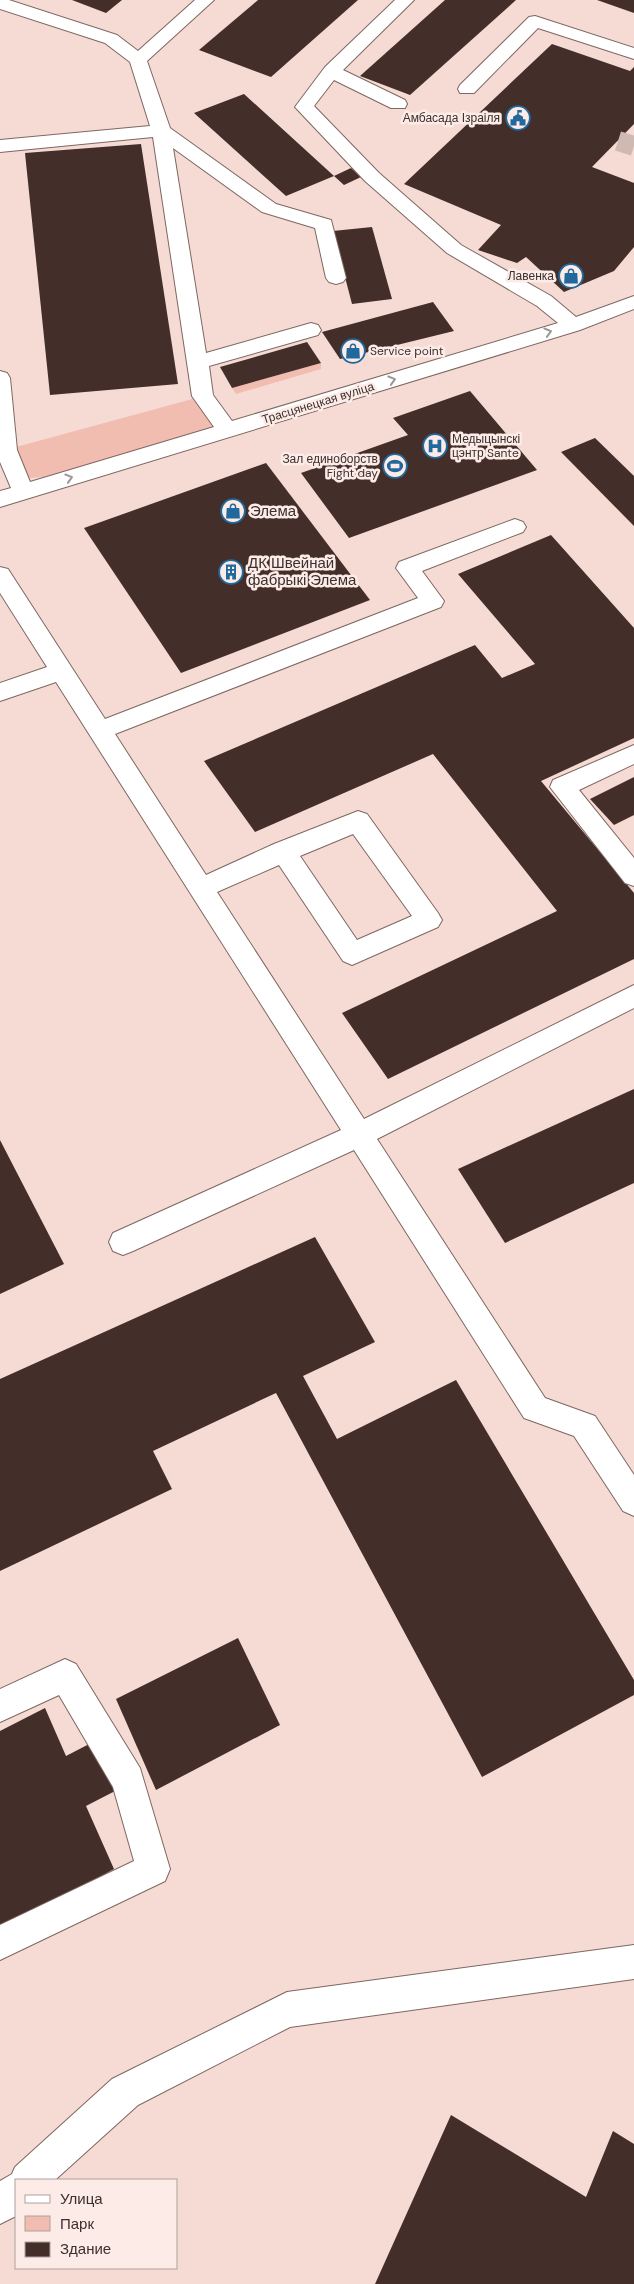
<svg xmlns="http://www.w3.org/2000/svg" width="634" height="2284" font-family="'DM Sans',sans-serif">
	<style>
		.green { fill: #f1bdb1 }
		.building { fill: #432e29 }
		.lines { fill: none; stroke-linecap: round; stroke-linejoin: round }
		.minor-tunnel { stroke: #d1b9b3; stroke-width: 20; stroke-dasharray: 20 10; stroke-linecap: butt }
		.minor-casing { stroke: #7e6761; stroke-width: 2 }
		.minor { fill: #fff; fill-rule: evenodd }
		.oneway { stroke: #9d9896 }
		.labels { text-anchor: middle; stroke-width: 5; stroke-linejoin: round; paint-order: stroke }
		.far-poi-label { font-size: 12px; fill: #3b302e; stroke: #fcebe7; text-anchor: end }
		.far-street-label { font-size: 12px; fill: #3b302e; stroke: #fcebe7 }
		.poi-label { font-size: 15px; fill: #3b302e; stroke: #fcebe7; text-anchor: start }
	</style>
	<rect width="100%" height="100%" fill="#f6dbd4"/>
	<g class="green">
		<path d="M321,363V369L236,394L232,388Z"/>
		<path d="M196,398L219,428L45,477L27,478L16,447Z"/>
	</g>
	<g class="building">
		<path d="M72,0H122L106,13Z"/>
		<path d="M258,0H358L271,77L199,50Z"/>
		<path d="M445,0H516L410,95L360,76Z"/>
		<path d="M598,0H634V13L597,0Z"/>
		<path d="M552,44L630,71L634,67V124L592,167L634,183V247L614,271L564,292L526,257L517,263L478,250L501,225L404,184Z"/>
		<path d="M244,94L334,176L351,168L361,177L344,185L334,176L286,196L194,113Z"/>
		<path d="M141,144L178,384L50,395L25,153Z"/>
		<path d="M372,227L392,299L352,304L333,231Z"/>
		<path d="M433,302L454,331L340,359L322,332Z"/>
		<path d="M307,342L321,363L232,388L220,367Z"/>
		<path d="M470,391L537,470L349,538L301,473L408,435L393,418Z"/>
		<path d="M595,438L634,476V526L561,452Z"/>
		<path d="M266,463L370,600L181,673L84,528Z"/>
		<path d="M551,535L634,628V738L541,781L634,893V959L388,1079L342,1013L557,911L433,754L255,832L204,761L475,645L502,678L535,664L458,574Z"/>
		<path d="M634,777V815L614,825L590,799Z"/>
		<path d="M634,1089V1183L505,1243L458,1169Z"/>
		<path d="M0,1140L64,1264L0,1294Z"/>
		<path d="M315,1237L375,1342L303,1376L337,1439L456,1380L634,1680V1695L482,1777L276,1393L153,1451L172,1489L0,1571V1379Z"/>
		<path d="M238,1638L280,1725L156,1790L116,1699Z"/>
		<path d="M45,1708L66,1756L95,1741L117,1790L86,1806L114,1869L0,1932V1731Z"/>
		<path d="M451,2115L586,2197L613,2131L634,2144V2284H375Z"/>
	</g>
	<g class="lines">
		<path class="minor-tunnel" d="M618,141L634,146"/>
		<g class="minor-casing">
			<g id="minor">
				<path d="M0,0H9L117,35L138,51L195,0H214L147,61L170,128L276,204L331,220L346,278L343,282L336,284L329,282L326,278L315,228L262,212L173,148L206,353L311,323L318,325L321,330L318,335L209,366L213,395L232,421L558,323L537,306L447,253L365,181L295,107L325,67L395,0H414L343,70L405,100L407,104L405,108H391L334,80L314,106L379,173L461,245L551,296L576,317L634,296V309L580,330L0,507V491L11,488L0,462V371L7,373L10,378L17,450L30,482L214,427L192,396L153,137L0,152V140L150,126L130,62L105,43L0,9Z"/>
				<path d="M535,16L634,48V59L538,28L474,93H460L458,89L460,85L529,17Z"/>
				<path d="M515,519L523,522L526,527L523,532L422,571L444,601L441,607L115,734L206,875L274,844L358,811L367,814L438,913L442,920L438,927L352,965L343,961L279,865L217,892L364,1119L634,985V1008L377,1139L545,1398L595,1416L634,1475V1516L623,1511L574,1436L524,1418L354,1150L133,1251L123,1255L113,1251L109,1242L113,1233L341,1130L56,682L0,701V683L47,667L0,593V567L8,569L105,719L418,598L396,568L399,562ZM353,834L412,916L357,940L300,856Z"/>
				<path d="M634,745V764L579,790L634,858V886L625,883L550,787L553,780Z"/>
				<path d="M65,1659L76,1664L140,1768L170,1869L165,1881L0,1960V1925L134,1861L113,1787L59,1695L0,1722V1689Z"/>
				<path d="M634,1945V1979L290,2027L138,2105L55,2180H16V2216L0,2224V2181L12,2174L15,2167L112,2079L275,1998L287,1992Z"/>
			</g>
		</g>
		<use href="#minor" class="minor"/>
	</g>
	<defs><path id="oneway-chevron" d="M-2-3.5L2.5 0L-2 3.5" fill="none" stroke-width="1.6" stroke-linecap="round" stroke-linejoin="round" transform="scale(1.25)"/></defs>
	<g class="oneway">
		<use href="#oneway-chevron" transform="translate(548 332) rotate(-17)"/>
		<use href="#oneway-chevron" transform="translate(392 380) rotate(-17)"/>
		<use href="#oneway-chevron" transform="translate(69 478) rotate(-17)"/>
	</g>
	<defs>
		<g id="civic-ring" transform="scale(1.25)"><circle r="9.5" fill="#fcebe7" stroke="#21699d" stroke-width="1.5"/><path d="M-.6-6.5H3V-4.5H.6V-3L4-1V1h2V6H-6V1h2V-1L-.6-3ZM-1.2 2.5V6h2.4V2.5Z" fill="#21699d"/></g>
		<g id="shop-ring" transform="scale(1.25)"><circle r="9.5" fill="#fcebe7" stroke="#21699d" stroke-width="1.5"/><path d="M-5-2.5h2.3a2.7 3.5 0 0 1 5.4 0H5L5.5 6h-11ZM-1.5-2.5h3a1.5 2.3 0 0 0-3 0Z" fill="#21699d"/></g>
		<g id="hospital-ring" transform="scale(1.25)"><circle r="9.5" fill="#fcebe7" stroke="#21699d" stroke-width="1.5"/><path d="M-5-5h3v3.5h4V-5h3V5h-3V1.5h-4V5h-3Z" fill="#21699d"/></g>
		<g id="stadium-ring" transform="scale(1.25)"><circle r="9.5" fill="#fcebe7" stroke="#21699d" stroke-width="1.5"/><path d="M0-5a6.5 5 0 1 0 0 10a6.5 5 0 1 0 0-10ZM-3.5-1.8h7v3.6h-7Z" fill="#21699d"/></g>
		<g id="building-ring" transform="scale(1.25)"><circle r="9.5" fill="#fcebe7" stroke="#21699d" stroke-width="1.5"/><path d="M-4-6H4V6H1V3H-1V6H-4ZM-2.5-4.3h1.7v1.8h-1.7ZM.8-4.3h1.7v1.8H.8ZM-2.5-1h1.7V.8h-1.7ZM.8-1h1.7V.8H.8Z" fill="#21699d"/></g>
	</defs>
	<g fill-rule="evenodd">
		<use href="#civic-ring" x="518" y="118"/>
		<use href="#shop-ring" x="571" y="276"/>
		<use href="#shop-ring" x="353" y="351"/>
		<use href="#hospital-ring" x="435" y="446"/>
		<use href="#stadium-ring" x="395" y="466"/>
		<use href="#shop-ring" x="233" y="511"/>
		<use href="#building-ring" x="231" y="572"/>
	</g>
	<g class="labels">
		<g class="far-poi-label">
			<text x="500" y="122">Амбасада Ізраіля</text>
			<text x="554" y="280">Лавенка</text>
			<text x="370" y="355" text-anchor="start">Service point</text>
			<text x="452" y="443" text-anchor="start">Медыцынскі<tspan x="452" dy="14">цэнтр Sante</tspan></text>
			<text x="378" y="463">Зал единоборств<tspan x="378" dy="14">Fight day</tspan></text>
		</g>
		<g class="far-street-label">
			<text transform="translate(318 403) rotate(-17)" y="4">Трасцянецкая вуліца</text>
		</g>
		<g class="poi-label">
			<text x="250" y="516">Элема</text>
			<text x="248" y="568">ДК Швейнай<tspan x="248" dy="17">фабрыкі Элема</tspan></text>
		</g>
	</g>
	<rect x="15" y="2179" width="162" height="90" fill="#fcebe7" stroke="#afa09d"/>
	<rect x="25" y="2195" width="25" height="8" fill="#ffffff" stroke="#afa09d"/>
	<text x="60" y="2204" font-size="15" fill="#3b302e">Улица</text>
	<rect x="25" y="2216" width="25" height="15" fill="#f1bdb1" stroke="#afa09d"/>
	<text x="60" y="2229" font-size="15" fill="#3b302e">Парк</text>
	<rect x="25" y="2242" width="25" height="15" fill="#432e29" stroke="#afa09d"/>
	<text x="60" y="2254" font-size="15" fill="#3b302e">Здание</text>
</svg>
